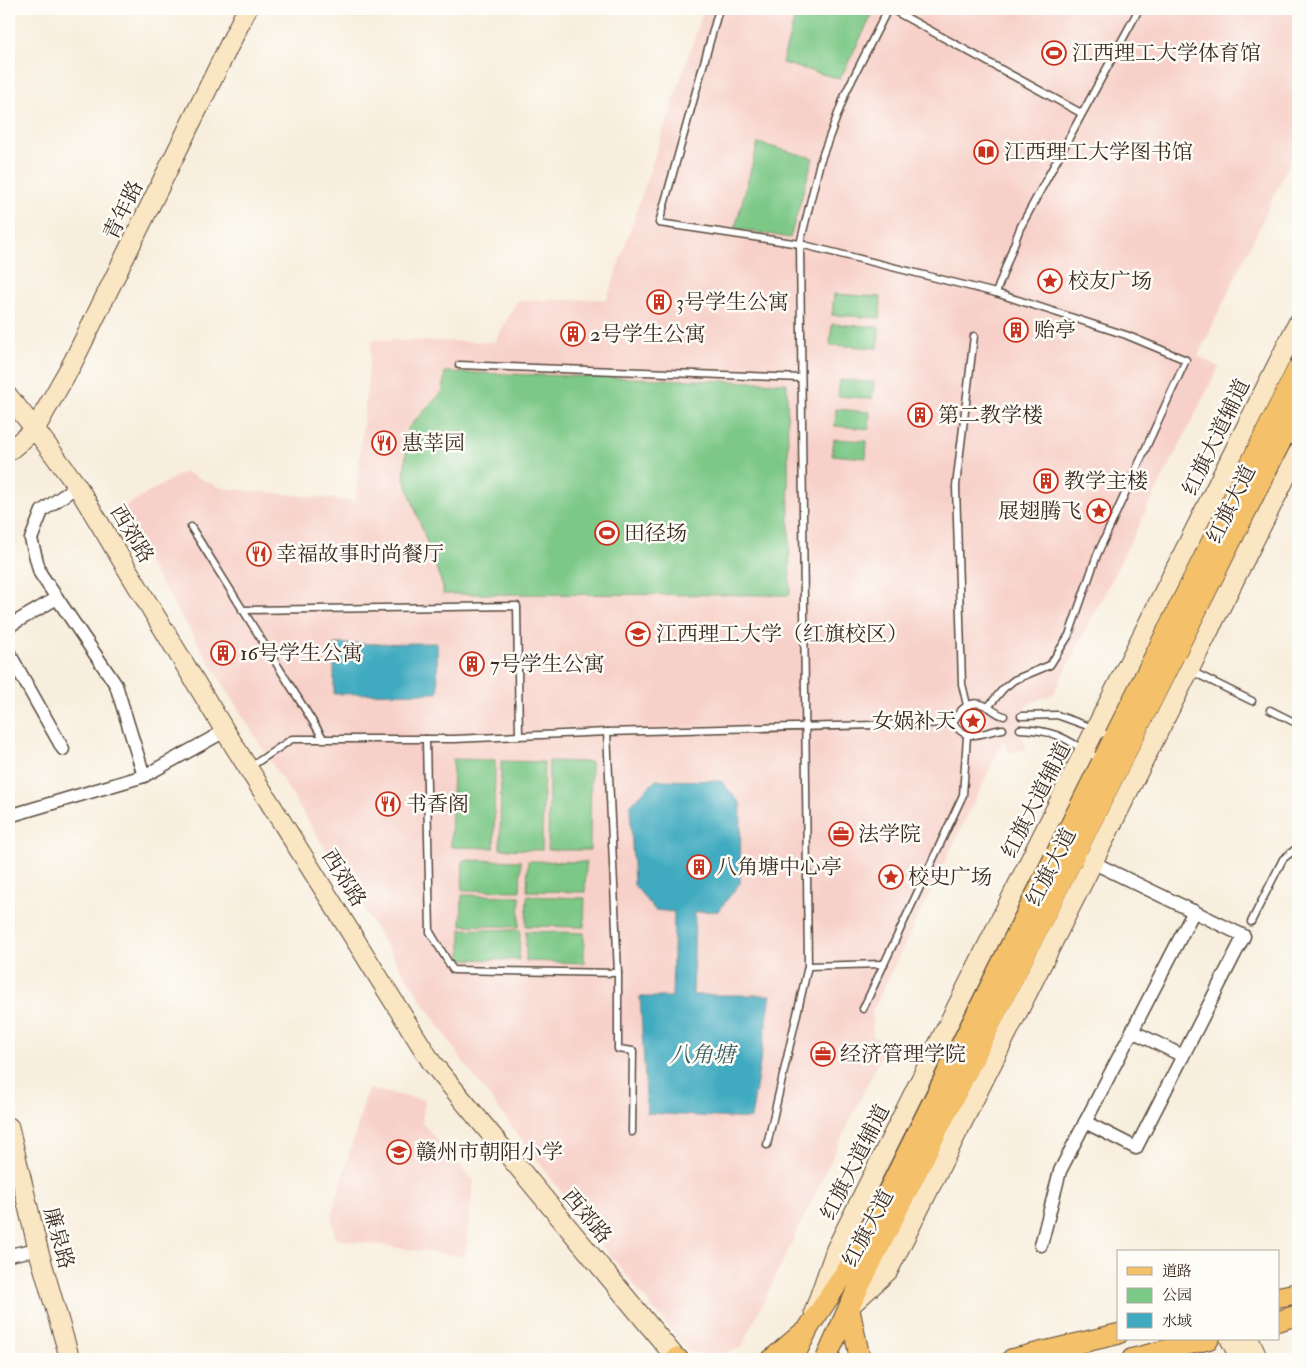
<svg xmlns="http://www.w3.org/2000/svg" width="1307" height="1368" font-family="'IM FELL Double Pica','Noto Serif SC',serif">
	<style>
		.built { fill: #f7d1c9 }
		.green { fill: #7cc886; stroke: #5c7952 }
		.water { fill: #41aac0; stroke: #3e6a6f }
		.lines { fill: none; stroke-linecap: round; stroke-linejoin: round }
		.lane-casing { stroke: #57473b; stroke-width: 9 }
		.street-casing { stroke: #57473b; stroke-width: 15 }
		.secondary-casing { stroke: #57473b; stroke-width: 21 }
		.primary-casing { stroke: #57473b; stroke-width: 22 }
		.lane { stroke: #fff; stroke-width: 6 }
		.street { stroke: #fff; stroke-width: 12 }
		.secondary { stroke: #fbe6c3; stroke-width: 19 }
		.primary { stroke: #f4c16a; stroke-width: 20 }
		.labels { text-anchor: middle; stroke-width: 5; stroke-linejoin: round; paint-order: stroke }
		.poi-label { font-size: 21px; fill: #3b2a1e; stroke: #fdfcf7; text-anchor: start }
		.street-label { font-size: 21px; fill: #3b2a1e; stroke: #fdfcf7 }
		.water-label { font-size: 22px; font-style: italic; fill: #3d5d5f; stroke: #fdfcf7 }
	</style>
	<rect width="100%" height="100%" fill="#fdfcf7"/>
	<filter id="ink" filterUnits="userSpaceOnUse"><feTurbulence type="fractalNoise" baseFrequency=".02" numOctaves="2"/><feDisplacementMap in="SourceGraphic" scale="10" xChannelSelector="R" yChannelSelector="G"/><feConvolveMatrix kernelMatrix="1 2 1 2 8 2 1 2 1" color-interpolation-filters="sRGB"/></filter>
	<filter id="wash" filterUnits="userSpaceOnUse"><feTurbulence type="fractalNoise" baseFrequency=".0096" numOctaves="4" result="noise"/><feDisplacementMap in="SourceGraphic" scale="20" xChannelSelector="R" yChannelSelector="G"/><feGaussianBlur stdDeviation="1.12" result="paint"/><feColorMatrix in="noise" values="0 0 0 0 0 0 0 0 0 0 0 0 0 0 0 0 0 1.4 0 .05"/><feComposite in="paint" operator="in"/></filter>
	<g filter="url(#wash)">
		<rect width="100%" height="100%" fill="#f8eedd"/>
		<g class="built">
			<path d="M704,9H1298V145L1198,356L1219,367L1054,693L1029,704L1022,711L1021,733L1027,749L1009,753L1004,740L872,1012L873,1036L887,1043L742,1347L723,1353L702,1354L688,1351L604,1248L464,1063L403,972L263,749L125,525L128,522L120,509L184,472L222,488L355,501L372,340L495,342L517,301L607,299Z"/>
			<path d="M368,1089L425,1100L422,1123L474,1181L465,1257L336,1239L331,1217Z"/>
		</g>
		<g class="green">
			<path d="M797,9H857L872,15L840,79L782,63Z"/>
			<path d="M758,143L813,158L790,238L735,228Z"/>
			<path d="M834,294L881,297L880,318L832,315Z"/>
			<path d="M832,324L879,327L878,348L830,345Z"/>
			<path d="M445,372L787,383L790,595L443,594V587L404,478L408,428L443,391Z"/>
			<path d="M840,380L874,382L872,399L838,396Z"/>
			<path d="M836,409L870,412L869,429L835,426Z"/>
			<path d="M834,439L867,441L866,458L832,455Z"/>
			<path d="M453,759L495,760L494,848L451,847Z"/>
			<path d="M501,761L544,762L542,850L500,849Z"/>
			<path d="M549,761L591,762L590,850H548Z"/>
			<path d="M463,860L521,861L520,891L462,890Z"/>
			<path d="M528,861L586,862L585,892L527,891Z"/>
			<path d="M462,895L520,896L519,927L461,925Z"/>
			<path d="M527,896L585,898L584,927L526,926Z"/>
			<path d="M461,929L520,930L519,960L461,959Z"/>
			<path d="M526,931L584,933V963L526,961Z"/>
		</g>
		<g class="water">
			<path d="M437,643L438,693L334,694V644Z"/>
			<path d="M656,780L721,781L741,804L740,883L718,911L695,912L693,995H771L751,1119L647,1113L640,997H672L674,912L655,910L634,885L630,805Z"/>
		</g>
	</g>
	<g filter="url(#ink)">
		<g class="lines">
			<g class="lane-casing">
				<g id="lane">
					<path d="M719,9L659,223L800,244L996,293L1126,335L1186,360L1097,555L1069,635L1050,665L1014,680L1003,689L988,707"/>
					<path d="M891,9L1081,113"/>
					<path d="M996,293L1020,228L1139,9"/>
					<path d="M459,365L801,378"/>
					<path d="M191,527L323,738"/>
					<path d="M242,610L517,606L519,736"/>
					<path d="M1191,671L1252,701"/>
					<path d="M967,705L962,684L956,486L974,336"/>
					<path d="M1270,710L1298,724"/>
					<path d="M1021,716L1057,715L1096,729L1112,738"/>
					<path d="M953,723C959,710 970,698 986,706C993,709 996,714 1004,716"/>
					<path d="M953,723C968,744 981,732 1003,729"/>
					<path d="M1020,729C1062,731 1067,741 1101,760"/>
					<path d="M607,732L618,973V1049L633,1051L632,1132"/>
					<path d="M426,739L430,932L453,970L618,973"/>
					<path d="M250,767L292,739H454L607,732L953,723"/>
					<path d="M1251,922L1283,859L1298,847"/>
					<path d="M808,966L883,964"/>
					<path d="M863,1009L963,795L967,736"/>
					<path d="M767,1145L808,966L800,244L820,162L846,92L888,9"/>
				</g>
			</g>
			<g class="street-casing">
				<g id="street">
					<path d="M1285,434L1298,440"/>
					<path d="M77,486L42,511L31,539L40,573L116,685L144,776"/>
					<path d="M9,626L57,598"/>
					<path d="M9,653L63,749"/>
					<path d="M9,816L144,776L225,731"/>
					<path d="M1132,1031L1183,1056"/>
					<path d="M1085,1122L1136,1148L1244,936L1086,859"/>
					<path d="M1041,1245L1060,1171L1194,911"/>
					<path d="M9,1255L38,1249"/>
				</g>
			</g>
			<g class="secondary-casing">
				<g id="secondary">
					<path d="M9,397L35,429L77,486L225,731L432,1063L676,1358"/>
					<path d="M9,451L35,429L73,362L247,9"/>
					<path d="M9,1127L38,1249L70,1359"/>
					<path d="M850,1306L888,1271L1298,453"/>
					<path d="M814,1312L836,1249L1298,323"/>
					<path d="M1230,1339L1240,1359"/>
					<path d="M1249,1339L1258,1359"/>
				</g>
			</g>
			<g class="primary-casing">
				<g id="primary">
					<path d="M1278,1297L1298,1293"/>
					<path d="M849,1307L860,1359"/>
					<path d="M1278,1321L1298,1315"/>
					<path d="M676,1358L678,1359"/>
					<path d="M772,1359L801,1334"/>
					<path d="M793,1359L809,1327L855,1258L1298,368"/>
					<path d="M826,1359L849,1307L1298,407"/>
					<path d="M1012,1359L1118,1334"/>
					<path d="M1132,1359L1209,1339"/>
				</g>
			</g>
			<use href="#lane" class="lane"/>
			<use href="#street" class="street"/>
			<use href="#secondary" class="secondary"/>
			<use href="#primary" class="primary"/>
		</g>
	</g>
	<defs>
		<g id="stadium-ring" transform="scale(1.25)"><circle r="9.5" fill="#fdfcf7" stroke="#c8321e" stroke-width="1.5"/><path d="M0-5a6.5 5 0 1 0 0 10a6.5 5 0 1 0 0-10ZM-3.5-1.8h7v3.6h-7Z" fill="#c8321e"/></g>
		<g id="library-ring" transform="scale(1.25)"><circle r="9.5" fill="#fdfcf7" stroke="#c8321e" stroke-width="1.5"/><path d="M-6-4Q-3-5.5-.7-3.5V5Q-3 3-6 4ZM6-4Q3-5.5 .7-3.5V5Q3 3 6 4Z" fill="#c8321e"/></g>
		<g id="sight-ring" transform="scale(1.25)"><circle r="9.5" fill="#fdfcf7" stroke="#c8321e" stroke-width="1.5"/><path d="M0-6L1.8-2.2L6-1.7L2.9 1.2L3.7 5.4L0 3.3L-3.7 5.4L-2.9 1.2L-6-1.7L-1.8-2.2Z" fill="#c8321e"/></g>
		<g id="building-ring" transform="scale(1.25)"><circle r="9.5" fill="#fdfcf7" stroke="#c8321e" stroke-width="1.5"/><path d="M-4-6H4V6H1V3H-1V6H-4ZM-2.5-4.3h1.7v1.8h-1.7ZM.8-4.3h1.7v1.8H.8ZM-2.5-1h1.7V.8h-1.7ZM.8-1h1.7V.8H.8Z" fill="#c8321e"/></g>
		<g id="restaurant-ring" transform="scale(1.25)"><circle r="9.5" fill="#fdfcf7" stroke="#c8321e" stroke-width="1.5"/><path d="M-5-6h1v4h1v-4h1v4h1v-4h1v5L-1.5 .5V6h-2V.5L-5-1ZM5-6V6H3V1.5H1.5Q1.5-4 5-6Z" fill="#c8321e"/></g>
		<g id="university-ring" transform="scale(1.25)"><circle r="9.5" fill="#fdfcf7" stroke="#c8321e" stroke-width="1.5"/><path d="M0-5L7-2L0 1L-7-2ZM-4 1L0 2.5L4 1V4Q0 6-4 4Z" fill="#c8321e"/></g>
		<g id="office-ring" transform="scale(1.25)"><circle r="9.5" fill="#fdfcf7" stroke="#c8321e" stroke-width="1.5"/><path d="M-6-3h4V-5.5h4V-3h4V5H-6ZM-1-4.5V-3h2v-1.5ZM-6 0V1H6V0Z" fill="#c8321e"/></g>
		<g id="school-ring" transform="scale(1.25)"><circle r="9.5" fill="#fdfcf7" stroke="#c8321e" stroke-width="1.5"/><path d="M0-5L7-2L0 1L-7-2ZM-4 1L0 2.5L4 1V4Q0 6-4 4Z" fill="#c8321e"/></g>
	</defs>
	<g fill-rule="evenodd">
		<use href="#stadium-ring" x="1054" y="53"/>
		<use href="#library-ring" x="986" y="152"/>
		<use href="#sight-ring" x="1050" y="281"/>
		<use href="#building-ring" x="659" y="302"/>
		<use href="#building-ring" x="1016" y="330"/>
		<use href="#building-ring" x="573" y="334"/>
		<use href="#building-ring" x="920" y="415"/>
		<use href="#restaurant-ring" x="384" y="443"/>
		<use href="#building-ring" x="1046" y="481"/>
		<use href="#sight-ring" x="1099" y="511"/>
		<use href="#stadium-ring" x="607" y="533"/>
		<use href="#restaurant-ring" x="259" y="554"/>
		<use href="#university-ring" x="638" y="634"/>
		<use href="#building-ring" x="223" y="653"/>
		<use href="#building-ring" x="472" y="664"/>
		<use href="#sight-ring" x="973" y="721"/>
		<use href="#restaurant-ring" x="388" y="804"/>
		<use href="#office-ring" x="841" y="834"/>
		<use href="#building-ring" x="699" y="867"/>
		<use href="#sight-ring" x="891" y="877"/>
		<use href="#office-ring" x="823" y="1054"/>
		<use href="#school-ring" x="399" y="1152"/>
	</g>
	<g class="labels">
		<g class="poi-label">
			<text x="1072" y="60">江西理工大学体育馆</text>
			<text x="1004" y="159">江西理工大学图书馆</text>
			<text x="1068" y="288">校友广场</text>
			<text x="676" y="309">3号学生公寓</text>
			<text x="1034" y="337">贻亭</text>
			<text x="590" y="341">2号学生公寓</text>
			<text x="938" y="422">第二教学楼</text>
			<text x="402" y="450">惠莘园</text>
			<text x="1064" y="488">教学主楼</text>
			<text x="1082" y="518" text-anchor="end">展翅腾飞</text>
			<text x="624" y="540">田径场</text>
			<text x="276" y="561">幸福故事时尚餐厅</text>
			<text x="656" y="641">江西理工大学（红旗校区）</text>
			<text x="240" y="660">16号学生公寓</text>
			<text x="490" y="671">7号学生公寓</text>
			<text x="956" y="728" text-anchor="end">女娲补天</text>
			<text x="406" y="811">书香阁</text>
			<text x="858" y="841">法学院</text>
			<text x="716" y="874">八角塘中心亭</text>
			<text x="908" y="884">校史广场</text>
			<text x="840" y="1061">经济管理学院</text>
			<text x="416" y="1159">赣州市朝阳小学</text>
		</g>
		<g class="street-label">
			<text transform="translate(123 210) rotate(-64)" y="7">青年路</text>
			<text transform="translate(1216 437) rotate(-64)" y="7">红旗大道辅道</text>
			<text transform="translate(1231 504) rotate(-64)" y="7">红旗大道</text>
			<text transform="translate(132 534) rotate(59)" y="7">西郊路</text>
			<text transform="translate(1036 800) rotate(-63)" y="7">红旗大道辅道</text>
			<text transform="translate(1051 867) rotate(-63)" y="7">红旗大道</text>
			<text transform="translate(344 878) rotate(58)" y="7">西郊路</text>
			<text transform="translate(855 1162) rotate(-63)" y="7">红旗大道辅道</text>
			<text transform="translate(587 1216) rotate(50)" y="7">西郊路</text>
			<text transform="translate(868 1228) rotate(-62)" y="7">红旗大道</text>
			<text transform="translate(59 1238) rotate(75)" y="7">廉泉路</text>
		</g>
		<g class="water-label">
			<text x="702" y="1062">八角塘</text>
		</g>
	</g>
	<rect width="1307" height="1368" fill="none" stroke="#fdfcf7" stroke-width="30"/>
	<rect x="1117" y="1250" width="162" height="90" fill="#fdfcf7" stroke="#afa8a0"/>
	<rect x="1127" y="1267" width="25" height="8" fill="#f4c16a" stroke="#afa8a0"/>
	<text x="1162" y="1276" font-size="15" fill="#3b2a1e">道路</text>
	<rect x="1127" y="1288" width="25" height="15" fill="#7cc886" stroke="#afa8a0"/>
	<text x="1162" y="1300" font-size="15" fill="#3b2a1e">公园</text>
	<rect x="1127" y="1313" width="25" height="15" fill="#41aac0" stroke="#afa8a0"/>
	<text x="1162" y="1326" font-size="15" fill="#3b2a1e">水域</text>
</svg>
